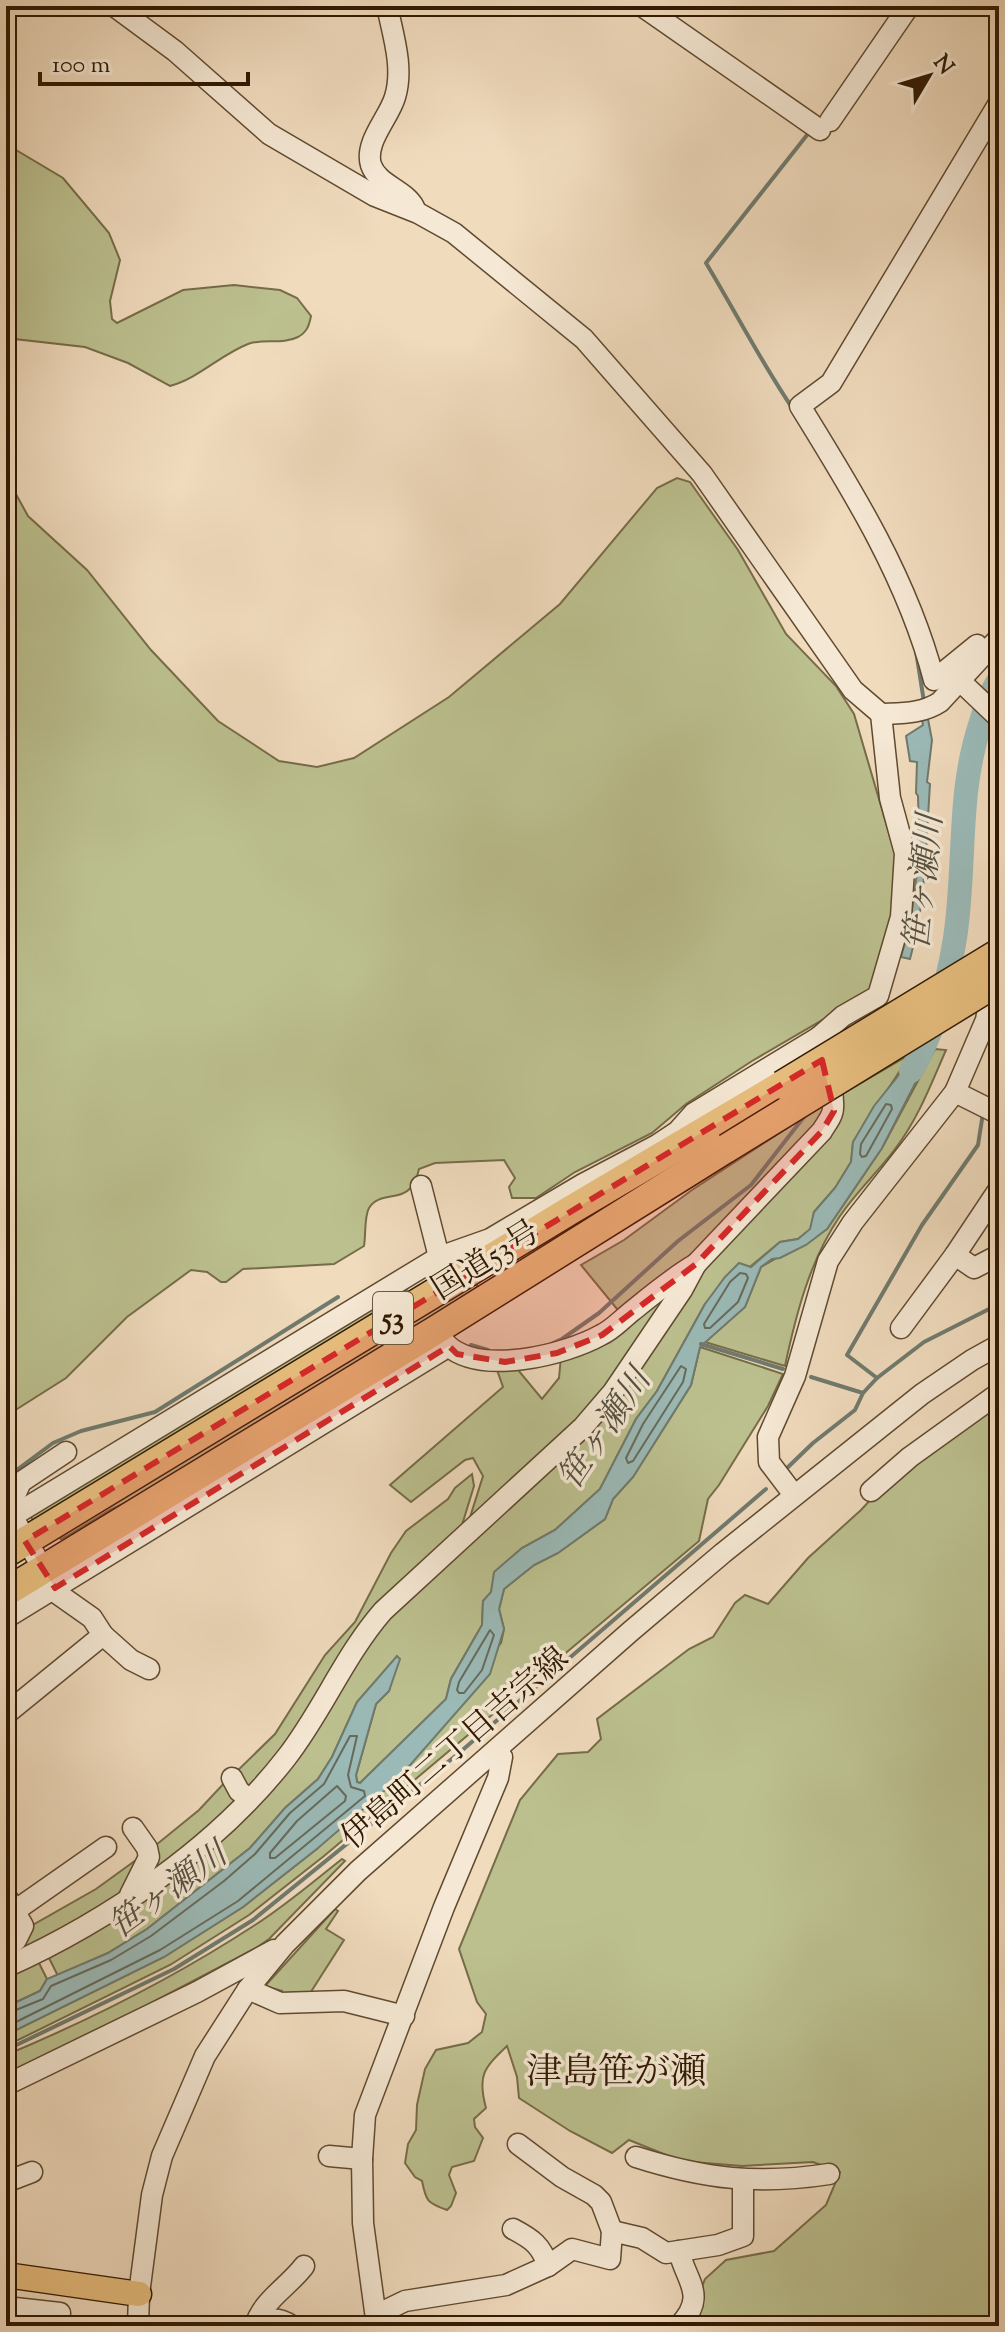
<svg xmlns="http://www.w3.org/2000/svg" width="1005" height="2332" font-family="'Sorts Mill Goudy','Noto Serif JP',serif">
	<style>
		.green { fill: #bcc08f; stroke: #766c48; stroke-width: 2 }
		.water { fill: #9bbab7; stroke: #707a6e; stroke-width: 2 }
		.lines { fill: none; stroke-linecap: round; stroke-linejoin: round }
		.shore { stroke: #666a5c; stroke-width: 2 }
		.stream { stroke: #707a6e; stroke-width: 4 }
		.river { stroke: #9bbab7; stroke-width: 24 }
		.minor-casing { stroke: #604a30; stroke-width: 23 }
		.major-casing { stroke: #301901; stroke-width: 27 }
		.highway-casing { stroke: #301901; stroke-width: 31 }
		.minor { stroke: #f5e8d4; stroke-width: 20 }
		.major { stroke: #e8be7e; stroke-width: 24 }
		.highway { stroke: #e8be7e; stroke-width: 28 }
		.highway-bridge-casing { stroke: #301901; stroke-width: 31; stroke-linecap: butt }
		.highway-bridge { stroke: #e8be7e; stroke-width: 28 }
		.marked { fill: #d62828; fill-opacity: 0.2; stroke: #d62828; stroke-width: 6; stroke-dasharray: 16 10; stroke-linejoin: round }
		.labels { text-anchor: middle; stroke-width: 7; stroke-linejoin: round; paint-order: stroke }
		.shield { fill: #f5e8d4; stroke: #6b5740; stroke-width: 2 }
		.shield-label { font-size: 30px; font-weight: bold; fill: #301901 }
		.street-label { font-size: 32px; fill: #301901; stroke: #f5e8d4 }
		.water-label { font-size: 34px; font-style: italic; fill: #555141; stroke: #f5e8d4 }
		.quarter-label { font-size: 36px; fill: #301901; stroke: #f5e8d4 }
	</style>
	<rect width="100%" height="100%" fill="#f0dbbd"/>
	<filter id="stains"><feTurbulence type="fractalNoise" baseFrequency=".0025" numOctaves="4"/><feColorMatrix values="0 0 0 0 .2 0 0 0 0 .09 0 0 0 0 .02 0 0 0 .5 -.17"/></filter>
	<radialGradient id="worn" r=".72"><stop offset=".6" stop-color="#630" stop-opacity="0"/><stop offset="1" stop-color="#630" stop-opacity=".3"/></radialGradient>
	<g class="green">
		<path d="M6,144L63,178L109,233L120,260L110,301L112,319L117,323L183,290L234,285L280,290L297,298L311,316C309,326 307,332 298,337C282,345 264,338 248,344C220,355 199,378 170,386L128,363L85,347L6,338Z"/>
		<path d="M6,476L28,516L87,570L151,650L218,721L279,761L317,767L354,758L449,697L560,604L657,488L677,478L690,482L738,550L786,634L836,686L854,714L896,857L897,915L881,981L860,998L752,1061L686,1104L652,1133L575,1172L536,1198H512L509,1187L515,1178L504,1160L435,1163L419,1169C411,1209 382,1187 369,1208C364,1217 366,1235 364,1246L334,1264L243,1269L226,1282H221L207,1272L191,1270L127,1317L66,1378L6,1416Z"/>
		<path d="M935,1049L946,1050C931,1084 918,1119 895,1149C878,1172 856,1192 840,1216C810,1260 796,1314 785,1366L705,1342L745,1307L761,1267L827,1229L882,1148Z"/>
		<path d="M911,1054L853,1142L851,1162L835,1188L814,1212L811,1229L798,1239L780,1242L705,1304L657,1391L636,1419L600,1489L555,1530L522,1548L495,1572L491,1593L483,1601L482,1625L451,1679L446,1699L360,1783L357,1782L356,1775L376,1704L389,1691L397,1657L357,1702L332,1757L318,1779L285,1808L250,1848L147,1929L108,1953L58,1976L46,1952L266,1788L367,1634L587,1429L686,1290L842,1094Z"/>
		<path d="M824,1104L826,1112L693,1260L622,1315L581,1265L624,1240L692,1190Z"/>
		<path d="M473,1278L480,1291L168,1483L110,1510L67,1536L61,1539L58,1537Z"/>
		<path d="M672,1285L678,1289L609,1389L466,1530L483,1476L473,1458L465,1460L411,1502L390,1485L503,1387L496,1367L514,1365L542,1399L559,1378L561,1356Z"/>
		<path d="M408,1286L404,1299L37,1520H33L30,1516Z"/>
		<path d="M700,1347L783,1374L768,1406L719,1485L708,1499L699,1541L324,1856L249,1915L170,1965L6,2046V2035L164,1957L243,1907L318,1848L501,1643L504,1629L499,1609L504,1589L534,1565L558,1553L605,1519L613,1499L633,1477L691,1385Z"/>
		<path d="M999,1398V2326H684L688,2321L705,2279L726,2260L774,2251L826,2205L840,2172L813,2162L742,2166L681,2161L629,2140L612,2153L570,2131L519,2098L517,2077L507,2046C484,2068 477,2075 486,2108L474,2119L475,2127L483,2138L474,2161L452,2167L449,2175L456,2193L451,2206L447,2210C427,2203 426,2201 422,2181L415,2177L405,2163L408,2144L416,2130L417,2105L425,2069L436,2050L468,2043L482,2032L486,2014L477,2002L459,1949L520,1800L558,1754L588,1752L601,1739L597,1719L689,1649L713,1637L735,1603L745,1595L768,1604L808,1558L861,1510L884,1485Z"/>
		<path d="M472,1474L474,1486L458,1538L420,1574L285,1754L249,1795L234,1774L275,1734L325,1655L355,1622L391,1553L406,1531L448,1499L455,1488Z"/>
		<path d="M228,1779L244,1800L134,1890L151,1849L199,1810Z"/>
		<path d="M143,1855L126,1894L6,1964L31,1926L96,1889Z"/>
		<path d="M342,1859L345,1861L269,1939L256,1948L6,2079V2055C92,2019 177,1976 255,1925C285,1906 314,1881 342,1859Z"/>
		<path d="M335,1909L338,1911L326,1929L344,1940L307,1998L280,1996L282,1991L265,1986Z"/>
		<path d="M36,1957L47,1979L40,1991L6,2007V1971Z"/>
	</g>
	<g class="water">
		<path d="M928,719L932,740L927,782L930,784C926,844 926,902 910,959L901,957C917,904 920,852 918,796L916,793L917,762L910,761L906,736L923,725L922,720Z"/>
		<path d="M940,1035L882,1148L827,1229L806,1245L780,1258L772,1259L761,1267L745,1307L700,1347L691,1385L633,1477L613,1499L605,1519L558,1553L534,1565L504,1589L499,1609L504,1629L490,1674L397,1780L318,1848L243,1907L164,1957L6,2035V2007L40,1991L47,1979L108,1953L147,1929L250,1848L285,1808L318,1779L332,1757L357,1702L397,1656L400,1659L389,1691L376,1704L356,1775L357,1782L360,1783L446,1699L451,1679L482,1625L483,1601L491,1592L494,1572L522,1548L555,1530L600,1489L636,1419L657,1391L705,1304L725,1277L739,1263L751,1267L780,1242L798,1239L810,1229L814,1212L835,1188L851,1162L853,1142L874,1106L898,1076L911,1054Z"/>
	</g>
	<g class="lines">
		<g class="shore">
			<path d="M886,1104L891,1105L892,1109L866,1156L862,1157L860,1154L861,1144Z"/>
			<path d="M740,1273L746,1274L748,1278L738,1302L710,1328H705L704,1324L730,1282Z"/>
			<path d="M681,1366L686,1369L683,1382L633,1461L628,1463L626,1458L643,1424Z"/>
			<path d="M490,1630L494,1635L482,1670L464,1693H459L457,1690L459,1682Z"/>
			<path d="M337,1786L346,1796L345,1801L275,1858H270V1853L297,1821Z"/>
			<path d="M6,2014L43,1999L51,1986L111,1960L151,1936L224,1881L255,1854L290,1813L324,1784L350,1736H357L348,1775L351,1787L364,1791L365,1796L238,1901L160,1950L6,2027"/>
		</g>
		<g class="stream">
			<path d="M793,409C761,362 735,311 706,263L811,130"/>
			<path d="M916,651L924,702"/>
			<path d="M985,1101L999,1092"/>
			<path d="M551,1344L562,1339L599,1313L678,1241L751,1185L807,1113"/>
			<path d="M701,1344L783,1369"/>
			<path d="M471,1345L488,1350"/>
			<path d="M811,1377L863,1393"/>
			<path d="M877,1378L847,1355L922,1225L978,1145L983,1113"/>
			<path d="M786,1469L813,1443L855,1410L863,1393L877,1378L924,1342L999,1304"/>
			<path d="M6,1489L14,1472L53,1443L81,1431L155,1412L338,1297"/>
			<path d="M6,2050L174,1969L253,1920L459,1753L766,1489"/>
		</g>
		<path class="river" d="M911,1071C934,1032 948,983 955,938C966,867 957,794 980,725C985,709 989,694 999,680"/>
		<g class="minor-casing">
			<g id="minor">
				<path d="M114,6L175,51L269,134L375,196L418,213L454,233L584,339L702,474L853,690L881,714C901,713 922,714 940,702L999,638"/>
				<path d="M387,6C393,35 404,68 395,97C389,118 364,142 371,165C378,185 404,189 414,207"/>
				<path d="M642,6L820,130"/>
				<path d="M830,121L909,6"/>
				<path d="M977,645L934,680C908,580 854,493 800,406L831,383L999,103"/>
				<path d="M959,680L999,718"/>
				<path d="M955,1092L999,1114"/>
				<path d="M421,1186L439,1257"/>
				<path d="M955,1255L974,1268L999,1255"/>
				<path d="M901,1328L955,1255L999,1189"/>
				<path d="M447,1345C481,1376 565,1355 601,1335C612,1330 621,1320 631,1312C652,1295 672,1278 696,1264L822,1131C826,1124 833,1116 833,1108C835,1084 818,1062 819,1037L843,1016L878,996L901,917L905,853L890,798L881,714"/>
				<path d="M871,1491L910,1457L999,1393"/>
				<path d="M794,1495L769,1462L768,1437L795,1376L828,1261L853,1222L955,1092L986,1020L993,979"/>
				<path d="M6,1520L439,1257L490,1239L583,1184L657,1145L678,1131L694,1113L819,1037"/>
				<path d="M6,1618L441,1351L447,1345L440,1335"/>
				<path d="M103,1635L131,1660L149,1669"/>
				<path d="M6,1714L103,1635L92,1618L58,1594L12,1516L15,1495L21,1482L66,1452"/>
				<path d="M232,1778L239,1791L249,1799"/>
				<path d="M130,1895L149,1857L147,1848L133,1828"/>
				<path d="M6,1896L23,1926L16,1940L6,1947"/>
				<path d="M16,1910L106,1847"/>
				<path d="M6,1967C108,1921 217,1847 286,1758C322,1712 344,1656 383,1611L583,1427L613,1392L682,1290L696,1264"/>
				<path d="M248,1989L280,2003L344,2001L404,2016"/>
				<path d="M6,2085L197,1992L274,1950"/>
				<path d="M518,2144L562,2177L594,2195L601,2202L612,2231"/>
				<path d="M329,2156L362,2159"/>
				<path d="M636,2157C705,2179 758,2185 829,2174"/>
				<path d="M6,2182L32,2172"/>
				<path d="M513,2229C532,2239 541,2245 548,2266"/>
				<path d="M6,2307L60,2313"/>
				<path d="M376,2315L405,2301L506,2285L548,2266L572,2249L610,2259L612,2231L642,2238L666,2253L718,2245L743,2236V2181"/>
				<path d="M138,2326L139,2294L152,2195L162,2156L205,2056L248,1989L285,1944L358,1871L631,1631L723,1553L922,1394L972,1360L999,1345"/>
				<path d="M255,2326C262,2301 289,2286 304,2266"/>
				<path d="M256,2326C270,2318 278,2317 292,2326"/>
				<path d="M377,2326L363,2223L362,2159L365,2115L444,1907L498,1778L502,1757L496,1750"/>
				<path d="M679,2326C708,2295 686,2282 679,2251"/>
			</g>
		</g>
		<g class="major-casing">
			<path id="major" d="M6,2275L139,2294"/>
		</g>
		<g class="highway-casing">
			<g id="highway">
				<path d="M6,1553L569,1211L782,1085"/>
				<path d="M6,1592L436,1330L727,1148"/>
			</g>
		</g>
		<use href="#minor" class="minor"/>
		<use href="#major" class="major"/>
		<use href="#highway" class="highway"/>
		<g class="highway-bridge-casing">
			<g id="highway-bridge">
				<path d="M782,1085L999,953"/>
				<path d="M727,1148L999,981"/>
			</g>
		</g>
		<use href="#highway-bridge" class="highway-bridge"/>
	</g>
	<path class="marked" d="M822,1060L834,1111L822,1131L696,1264L602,1335L557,1353L505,1362L457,1354L449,1346L55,1588L25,1541Z"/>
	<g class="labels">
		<rect class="shield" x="373" y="1292" width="40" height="52" rx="6"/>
		<g class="shield-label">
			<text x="393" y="1328">53</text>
		</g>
		<g class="street-label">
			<text transform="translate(485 1259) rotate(-32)" y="11">国道53号</text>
			<text transform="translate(454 1747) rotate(-41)" y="11">伊島町二丁目吉宗線</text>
		</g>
		<g class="water-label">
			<text transform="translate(922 882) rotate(-84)" y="12">笹ヶ瀬川</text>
			<text transform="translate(603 1428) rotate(-56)" y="12">笹ヶ瀬川</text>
			<text transform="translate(167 1889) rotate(-36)" y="12">笹ヶ瀬川</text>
		</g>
		<g class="quarter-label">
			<text x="616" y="2083">津島笹が瀬</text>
		</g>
	</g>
	<rect width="1005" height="2332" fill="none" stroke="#f0dbbd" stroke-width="32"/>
	<rect x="8" y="8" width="989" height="2316" fill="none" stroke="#301901" stroke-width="4"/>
	<rect x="16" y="16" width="973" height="2300" fill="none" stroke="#301901" stroke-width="2"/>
	<g transform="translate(929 76) rotate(52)" stroke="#f5e8d4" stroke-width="6" paint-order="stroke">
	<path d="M0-6L14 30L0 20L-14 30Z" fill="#301901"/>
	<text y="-12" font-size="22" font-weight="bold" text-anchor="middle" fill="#301901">N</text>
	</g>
	<path d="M40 72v12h208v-12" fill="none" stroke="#301901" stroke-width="4"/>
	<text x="52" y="72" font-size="24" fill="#301901" stroke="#f5e8d4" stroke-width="6" paint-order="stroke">100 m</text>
	<rect width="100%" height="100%" filter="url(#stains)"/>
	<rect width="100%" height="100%" fill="url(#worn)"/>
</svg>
